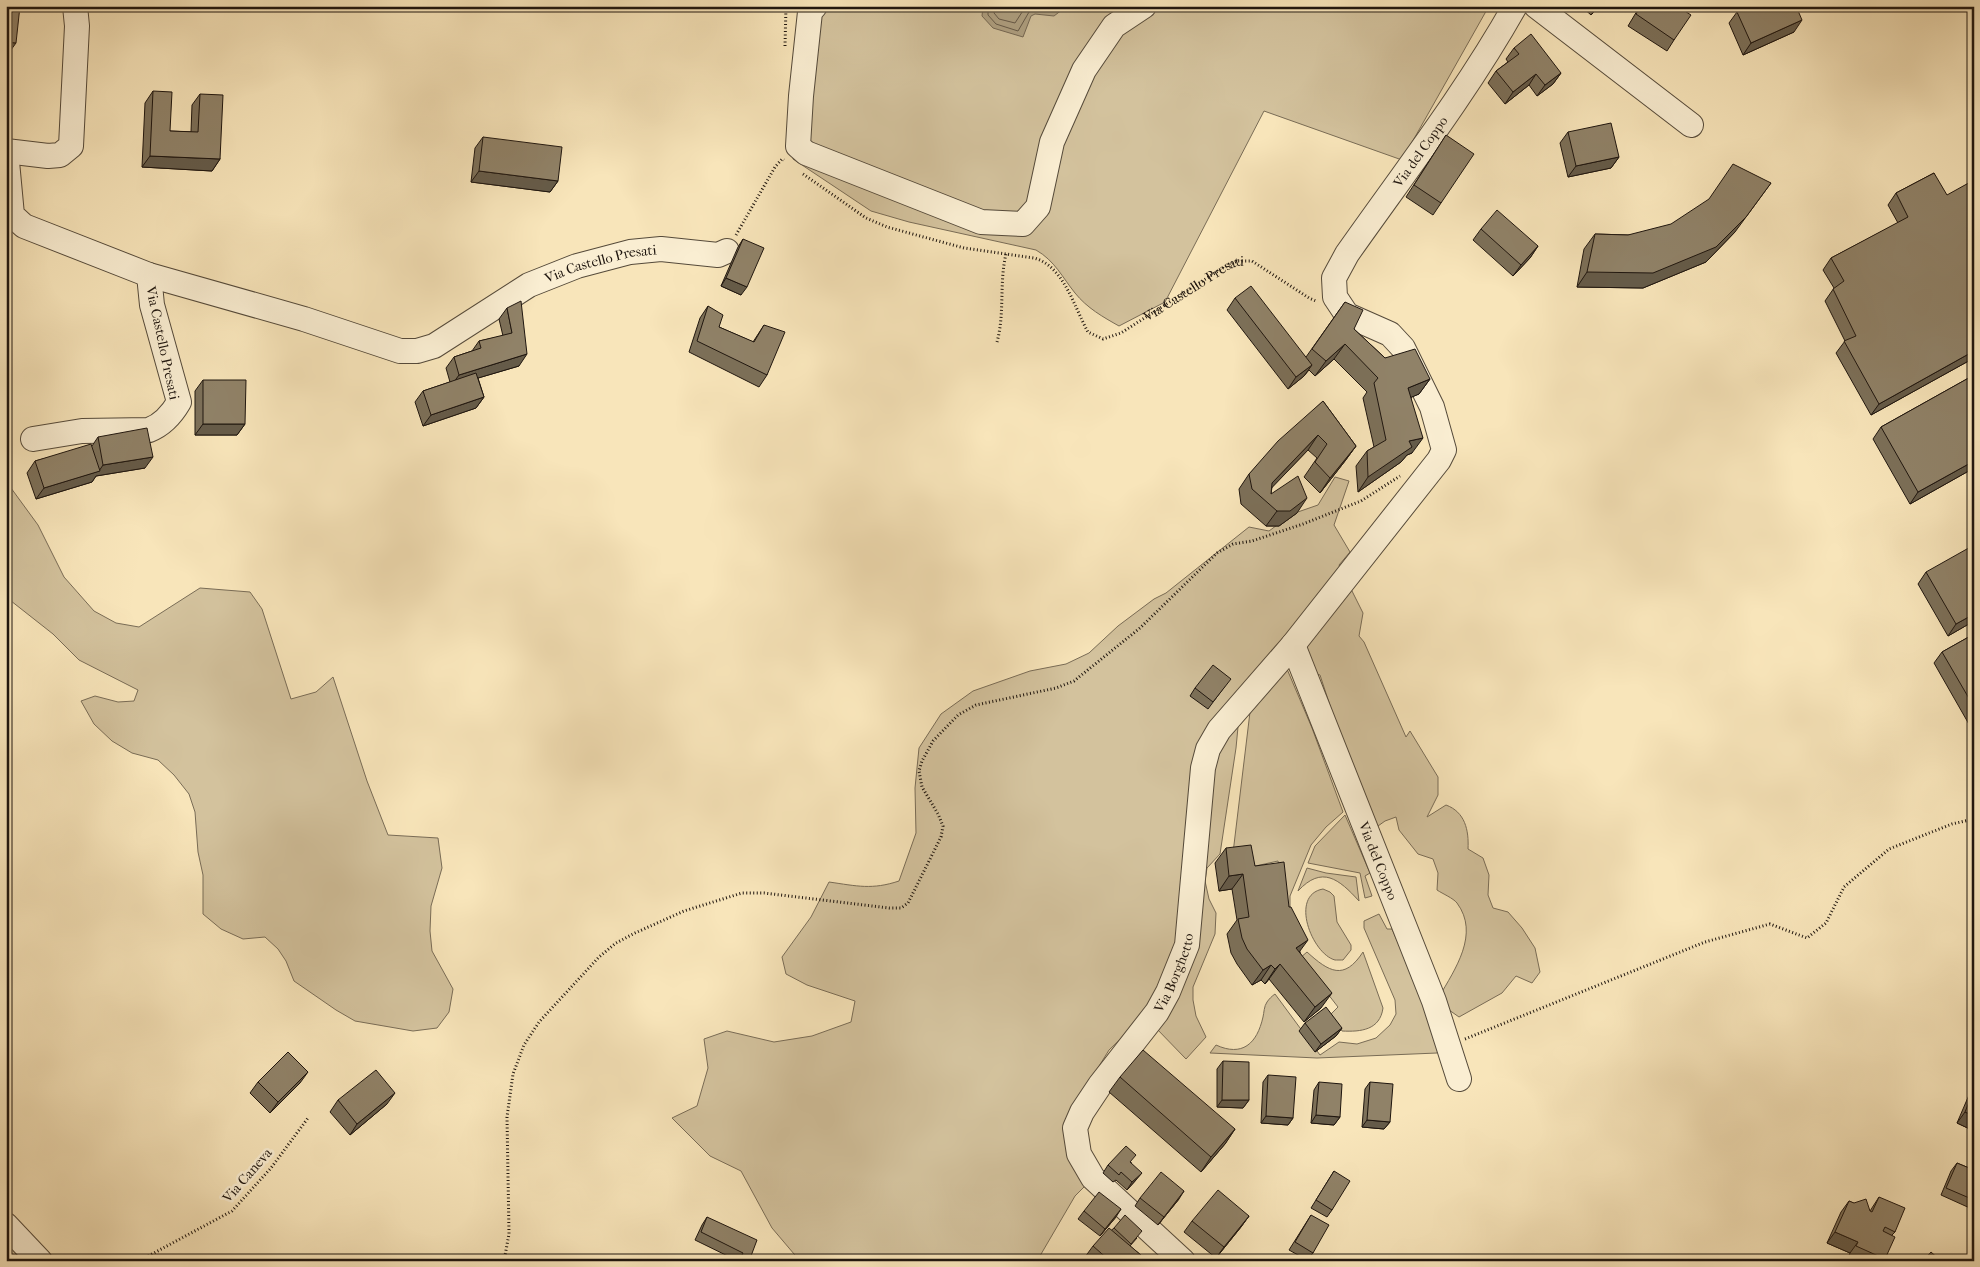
<svg xmlns="http://www.w3.org/2000/svg" width="1980" height="1267" font-family="'IM FELL French Canon',serif">
	<style>
		.green { fill: #d3c29d; stroke: #796c56 }
		.water { fill: #ae9f80; stroke: #756853 }
		.lines { fill: none; stroke-linecap: round; stroke-linejoin: round }
		.shore { stroke: #665a48; stroke-width: 1 }
		.minor-casing { stroke: #554a3a; stroke-width: 26 }
		.path { stroke: #1f160f; stroke-width: 3; stroke-dasharray: 1 2.5; stroke-linecap: butt }
		.minor { stroke: #faeed2; stroke-width: 24 }
		.wall { fill: #7c7059; stroke: #1f160f }
		.shaded-wall { fill: #655b49; stroke: #1f160f }
		.building { fill: #908268; stroke: #1f160f }
		.labels { text-anchor: middle; stroke-width: 5; stroke-linejoin: round; paint-order: stroke }
		.street-label { font-size: 14px; fill: #1f160f; stroke: #faeed2 }
	</style>
	<rect width="100%" height="100%" fill="#f8e5ba"/>
	<filter id="stains"><feTurbulence type="fractalNoise" baseFrequency=".004" numOctaves="4"/><feColorMatrix values="0 0 0 0 .2 0 0 0 0 .09 0 0 0 0 .02 0 0 0 .5 -.17"/></filter>
	<radialGradient id="worn" r=".72"><stop offset=".6" stop-color="#630" stop-opacity="0"/><stop offset="1" stop-color="#630" stop-opacity=".3"/></radialGradient>
	<g class="green">
		<path d="M801,6H1489L1402,160L1264,111L1165,302L1119,326C1103,317 1087,308 1075,293C1062,277 1055,261 1036,250L909,222L871,211L793,159Z"/>
		<path d="M6,475L11,488L38,525L64,577L94,611L116,623L139,627L200,588L250,592L262,609L291,699L316,692L333,677L367,781L388,835L438,838L442,868L431,906L430,931L432,951L453,989L449,1012L437,1028L413,1031L355,1021L336,1010L294,981L286,961L278,949L265,937L243,939L221,929L203,914V875L198,852L195,812L189,794L174,775L158,760L132,753L112,741L94,724L81,701L95,696L118,702L134,701L138,690L79,660L53,634L6,597Z"/>
		<path d="M1335,477L1349,481L1334,525L1350,552L1339,565L1363,613L1359,636L1364,642L1406,737L1410,731L1438,777V795L1427,817L1446,805C1465,812 1469,830 1468,849L1483,858L1489,875L1488,895L1493,908L1508,912L1522,928L1535,948L1540,972L1532,983L1516,976L1502,993L1459,1017L1442,1005L1439,997C1455,969 1480,934 1457,903C1453,898 1443,894 1437,890L1438,873L1433,859L1418,854L1399,830L1396,817L1385,821L1371,831L1320,675L1291,665L1287,669L1312,728L1343,812L1326,827L1311,845L1290,896V916L1278,861L1242,869L1233,853L1250,712L1238,727L1236,748L1220,854L1207,868L1205,881L1209,899L1216,913L1215,934L1193,987V1000L1196,1016L1206,1037L1186,1059L1155,1027L1136,1024L1109,1050L1075,1105L1088,1183L1075,1196L1037,1261H800L772,1228L741,1171L710,1156L672,1118L697,1106L708,1068L704,1039L727,1031L774,1042L812,1036L851,1022L855,1001L807,985L786,974L782,957L811,917L829,882C857,886 872,890 899,881L916,833L915,788L919,748L941,714L973,691L1030,671L1066,664L1089,653L1118,626L1154,599L1166,593L1249,527L1269,531L1292,514L1318,505Z"/>
		<path d="M1345,815L1370,873L1365,876L1372,896L1365,898L1360,873L1308,863L1315,846Z"/>
		<path d="M1307,868L1326,873L1356,877L1359,901C1339,879 1322,865 1298,891Z"/>
		<path d="M1323,889L1330,892L1334,896L1337,922L1351,945V950L1343,960C1342,960 1336,960 1335,960C1312,954 1289,895 1323,889Z"/>
		<path d="M1379,914L1387,929H1392L1442,1043L1437,1053L1317,1058L1210,1053L1216,1045C1242,1057 1257,1044 1263,1017C1264,1013 1264,1006 1267,1002C1269,999 1272,996 1275,994L1320,1055L1339,1042L1357,1044L1376,1038L1390,1025L1396,1014L1395,1000L1364,928V921Z"/>
		<path d="M1307,952C1329,972 1344,981 1363,952L1383,1008C1380,1030 1361,1032 1342,1031L1331,1014L1338,1007L1300,958Z"/>
		<path d="M6,1239L27,1261H6Z"/>
	</g>
	<path class="water" d="M983,6H1067L1054,16L1035,14L1031,16L1023,37L993,28L982,16Z"/>
	<g class="lines">
		<g class="shore">
			<path d="M988,6V15L996,24L1018,31L1029,12L1035,9L1053,11L1059,6"/>
			<path d="M994,6V13L999,19L1015,23L1026,6"/>
		</g>
		<g class="minor-casing">
			<g id="minor">
				<path d="M815,6L810,12L801,96L798,146L806,153L981,222L1023,224L1038,207L1052,142L1084,70L1114,26L1144,6"/>
				<path d="M1536,6L1691,125"/>
				<path id="s2" d="M6,151L12,215L24,226L149,275L304,319L400,351H417L434,346L529,285L577,266L630,252L661,249L718,255L727,251"/>
				<path d="M6,151L48,156L60,155L71,146L77,26L75,6"/>
				<path d="M33,439L82,431L149,430C162,425 172,414 179,402L152,305L149,275"/>
				<path id="s3" d="M1293,645L1434,1001L1459,1079"/>
				<path d="M6,1225L40,1261"/>
				<path id="s4" d="M1183,1261L1093,1178L1079,1154L1075,1128L1082,1112L1100,1085L1157,1012L1168,992L1187,945L1203,768L1208,749L1219,730L1293,645L1439,460L1444,450L1432,407L1403,348L1390,334L1347,315L1335,297L1334,278L1347,254C1404,173 1466,93 1515,6"/>
			</g>
		</g>
		<g class="path">
			<path d="M785,46L786,6"/>
			<path id="s1" d="M803,174L866,218L887,227L964,248L1034,258C1064,266 1074,307 1088,332L1103,339L1121,333L1229,264L1238,261H1252L1309,298L1316,301"/>
			<path d="M736,235L775,167L782,159L784,160"/>
			<path d="M997,342C1005,313 999,283 1006,254"/>
			<path d="M1465,1039L1705,942L1770,924L1807,938L1826,923L1844,887L1889,849L1952,824L1974,819"/>
			<path d="M139,1261L232,1211L271,1168L308,1118"/>
			<path d="M504,1261L509,1234L507,1117L513,1074L524,1045L539,1022L599,957L616,943L635,933L684,911L742,893H764L889,908H901L908,903L941,837L943,826L938,814L922,787L919,771L922,761L933,741L958,715L976,705L1056,688L1074,681L1140,628L1217,553L1233,544L1252,541L1303,524L1361,501L1400,476"/>
		</g>
		<use href="#minor" class="minor"/>
	</g>
	<g class="wall">
		<path d="M1581,6H1600L1591,15Z"/>
		<path d="M1640,6H1677L1674,40L1667,51L1628,26Z"/>
		<path d="M1737,12L1794,32L1743,55L1729,23Z"/>
		<path d="M1514,48L1561,73L1553,84L1537,96L1529,85L1505,104L1488,83L1496,71L1508,62L1506,59Z"/>
		<path d="M153,91L170,131L191,132L192,105L200,94L220,159L212,171L142,167L145,103Z"/>
		<path d="M1568,132L1619,157L1611,168L1568,177L1560,143Z"/>
		<path d="M1446,135L1441,203L1433,215L1406,197Z"/>
		<path d="M483,137L558,181L550,192L471,182L475,148Z"/>
		<path d="M1934,173L1974,358L1871,415L1836,353L1845,341L1825,301L1834,288L1823,270L1831,258L1898,223L1888,205L1896,193Z"/>
		<path d="M1481,229L1538,246L1530,258L1513,276L1473,240Z"/>
		<path d="M1735,232L1706,262L1643,288L1577,287L1584,249L1595,234L1628,235Z"/>
		<path d="M743,239L741,295L721,286L738,247Z"/>
		<path d="M1235,298L1306,357L1345,302L1354,329L1385,358L1430,379L1419,394L1411,397L1412,453L1407,455L1401,462L1358,492L1356,466L1367,451L1374,447L1363,398L1367,392L1334,359L1315,376L1309,370L1304,376L1288,389L1227,310Z"/>
		<path d="M708,306L719,327L753,342L764,325L767,375L759,387L689,352L700,318Z"/>
		<path d="M507,308L519,366L478,378L484,397L476,408L423,426L415,402L423,391L450,382L446,368L454,357L472,351L479,341L503,336L499,319Z"/>
		<path d="M1974,375V468L1910,504L1873,439L1881,427Z"/>
		<path d="M203,380L245,424L237,435H195V391Z"/>
		<path d="M1323,401L1356,446L1345,461L1320,493L1304,477L1317,458L1308,450L1272,487L1271,494L1297,513L1279,526H1266L1241,504L1239,489L1249,474Z"/>
		<path d="M98,437L145,468L96,476L92,482L36,499L27,473L35,461L92,446Z"/>
		<path d="M1926,572L1974,621L1948,636L1918,584Z"/>
		<path d="M1974,634V733L1934,663L1942,652Z"/>
		<path d="M1225,686L1208,709L1190,696L1195,688Z"/>
		<path d="M1226,848L1255,866L1289,907L1300,952L1321,1008L1304,1022L1269,979L1265,984L1261,980L1252,985L1237,964L1231,953L1227,934L1237,920L1232,889L1219,891L1215,863Z"/>
		<path d="M1305,1023L1342,1028L1336,1036L1315,1052L1299,1031Z"/>
		<path d="M1974,1038V1067L1971,1066Z"/>
		<path d="M1223,1061L1249,1100L1243,1108L1217,1107V1069Z"/>
		<path d="M1268,1075L1293,1118L1288,1125L1261,1123L1263,1082Z"/>
		<path d="M1120,1077L1235,1129L1225,1144L1201,1172L1109,1092Z"/>
		<path d="M258,1082L300,1083L270,1113L250,1093Z"/>
		<path d="M1319,1082L1340,1117L1334,1125L1311,1123L1314,1090Z"/>
		<path d="M1370,1082L1390,1122L1384,1129L1362,1127L1365,1089Z"/>
		<path d="M1974,1087V1131L1957,1123L1969,1095Z"/>
		<path d="M338,1100L387,1104L350,1135L330,1112Z"/>
		<path d="M1131,1162L1136,1180L1127,1190L1116,1180L1113,1182L1103,1173L1108,1165Z"/>
		<path d="M1957,1163L1974,1170V1206L1972,1209L1941,1195L1951,1171Z"/>
		<path d="M1334,1171L1332,1210L1327,1217L1311,1208Z"/>
		<path d="M1879,1197L1895,1232L1892,1235L1884,1261H1855L1848,1258L1850,1253L1827,1243L1841,1212L1849,1201L1870,1211Z"/>
		<path d="M1140,1198L1179,1199L1158,1225L1135,1206Z"/>
		<path d="M1084,1211L1116,1217L1100,1236L1078,1219Z"/>
		<path d="M1311,1215L1313,1253L1307,1260L1289,1250Z"/>
		<path d="M1249,1216L1241,1227L1216,1258L1184,1232L1192,1221Z"/>
		<path d="M707,1217L751,1256L762,1261H738L695,1240L702,1225Z"/>
		<path d="M1114,1228L1137,1238L1130,1246L1148,1261H1089L1085,1257L1093,1246Z"/>
	</g>
	<g class="shaded-wall">
		<path d="M1598,6H1600L1591,15Z"/>
		<path d="M1802,20L1794,32L1743,55L1751,43Z"/>
		<path d="M6,42L16,43L8,54H6Z"/>
		<path d="M1561,73L1553,84L1537,96L1545,85Z"/>
		<path d="M1536,74L1529,85L1505,104L1513,92Z"/>
		<path d="M150,156L220,159L212,171L142,167Z"/>
		<path d="M1619,157L1611,168L1568,177L1576,166Z"/>
		<path d="M479,171L558,181L550,192L471,182Z"/>
		<path d="M1771,183L1735,232L1706,262L1643,288L1577,287L1587,272Z"/>
		<path d="M1538,246L1530,258L1513,276L1521,265Z"/>
		<path d="M726,278L747,287L741,295L721,286Z"/>
		<path d="M1345,344L1334,359L1315,376L1326,361Z"/>
		<path d="M1974,351V358L1871,415L1879,404Z"/>
		<path d="M527,354L519,366L451,386L459,375Z"/>
		<path d="M1312,365L1304,376L1288,389L1296,377Z"/>
		<path d="M1430,379L1419,394L1398,403L1408,388Z"/>
		<path d="M484,397L476,408L423,426L431,415Z"/>
		<path d="M203,424H245L237,435H195Z"/>
		<path d="M1318,435L1308,450L1262,498L1272,483Z"/>
		<path d="M1423,438L1412,453L1407,455L1401,462L1358,492L1368,477L1409,441Z"/>
		<path d="M1356,446L1345,461L1320,493L1330,478Z"/>
		<path d="M153,457L145,468L96,476L92,482L36,499L44,488L99,471L103,465Z"/>
		<path d="M1974,461V468L1910,504L1918,492Z"/>
		<path d="M1307,498L1297,513L1279,526H1266L1277,511Z"/>
		<path d="M1974,614V621L1948,636L1956,624Z"/>
		<path d="M1243,874L1232,889L1219,891L1229,876Z"/>
		<path d="M1308,940L1297,955L1296,948Z"/>
		<path d="M1280,964L1269,979L1265,984L1275,969Z"/>
		<path d="M1271,965L1261,980L1252,985L1263,970Z"/>
		<path d="M1332,993L1321,1008L1304,1022L1315,1007Z"/>
		<path d="M1342,1028L1336,1036L1315,1052L1321,1044Z"/>
		<path d="M308,1072L300,1083L270,1113L278,1102Z"/>
		<path d="M395,1093L387,1104L350,1135L357,1124Z"/>
		<path d="M1222,1100H1249L1243,1108L1217,1107Z"/>
		<path d="M1965,1112L1974,1116V1131L1957,1123Z"/>
		<path d="M1316,1115L1340,1117L1334,1125L1311,1123Z"/>
		<path d="M1266,1116L1293,1118L1288,1125L1261,1123Z"/>
		<path d="M1367,1120L1390,1122L1384,1129L1362,1127Z"/>
		<path d="M1235,1129L1225,1144L1201,1172L1211,1157Z"/>
		<path d="M1142,1173L1136,1180L1127,1190L1132,1182Z"/>
		<path d="M1184,1191L1179,1199L1158,1225L1164,1217Z"/>
		<path d="M1121,1209L1116,1217L1100,1236L1105,1229Z"/>
		<path d="M1249,1216L1241,1227L1216,1258L1224,1247Z"/>
		<path d="M1835,1232L1858,1242L1850,1253L1827,1243Z"/>
	</g>
	<g class="building">
		<path d="M6,6H20L16,43L6,42Z"/>
		<path d="M1641,6H1677L1691,15L1674,40L1636,14Z"/>
		<path d="M1750,6H1796L1802,20L1751,43L1737,12Z"/>
		<path d="M1531,34L1561,73L1545,85L1536,74L1513,92L1496,71L1519,54L1514,48Z"/>
		<path d="M153,91L172,92L170,131L198,132L200,94L223,95L220,159L150,156Z"/>
		<path d="M1611,123L1619,157L1576,166L1568,132Z"/>
		<path d="M1446,135L1474,154L1441,203L1414,185Z"/>
		<path d="M483,137L562,147L558,181L479,171Z"/>
		<path d="M1733,164L1771,183L1746,217L1716,247L1653,273L1587,272L1595,234L1628,235L1671,224L1709,199Z"/>
		<path d="M1934,173L1947,195L1974,180V351L1879,404L1844,341L1856,336L1833,289L1844,281L1831,258L1908,217L1896,193Z"/>
		<path d="M1497,210L1538,246L1521,265L1481,229Z"/>
		<path d="M743,239L764,248L747,287L726,278Z"/>
		<path d="M1251,286L1312,365L1296,377L1235,298Z"/>
		<path d="M521,301L527,354L459,375L454,357L481,348L479,341L512,333L507,308Z"/>
		<path d="M1345,302L1363,310L1354,329L1385,358L1415,349L1430,379L1408,388L1423,438L1409,441L1412,447L1368,477L1367,451L1386,440L1374,383L1378,378L1345,344L1326,361L1312,349Z"/>
		<path d="M708,306L723,315L719,327L754,342L764,325L785,332L767,375L697,341Z"/>
		<path d="M476,373L484,397L431,415L423,391Z"/>
		<path d="M1974,375V461L1918,492L1881,427Z"/>
		<path d="M203,380H246L245,424H203Z"/>
		<path d="M1323,401L1356,446L1330,478L1315,462L1327,444L1318,435L1272,483L1271,494L1298,476L1307,498L1290,511H1277L1252,489L1249,474L1278,441Z"/>
		<path d="M147,428L153,457L103,465L98,437Z"/>
		<path d="M91,444L100,471L44,488L35,461Z"/>
		<path d="M1974,545V614L1956,624L1926,572Z"/>
		<path d="M1974,634V707L1942,652Z"/>
		<path d="M1213,665L1231,679L1213,702L1195,688Z"/>
		<path d="M1251,845L1255,866L1284,862L1289,907H1291L1308,940L1296,948L1332,993L1315,1007L1280,964L1275,969L1271,965L1263,970L1247,949L1242,938L1238,919L1249,917L1243,874L1229,876L1226,848Z"/>
		<path d="M1326,1007L1342,1028L1321,1044L1305,1023Z"/>
		<path d="M1143,1050L1235,1129L1211,1157L1120,1077Z"/>
		<path d="M288,1052L308,1072L278,1102L258,1082Z"/>
		<path d="M1223,1061L1249,1062V1100H1222Z"/>
		<path d="M376,1070L395,1093L357,1124L338,1100Z"/>
		<path d="M1268,1075L1296,1077L1293,1118L1266,1116Z"/>
		<path d="M1319,1082L1342,1084L1340,1117L1316,1115Z"/>
		<path d="M1370,1082L1393,1084L1390,1122L1367,1120Z"/>
		<path d="M1974,1090V1116L1965,1112Z"/>
		<path d="M1126,1146L1136,1155L1130,1162L1142,1173L1132,1182L1121,1172L1119,1175L1108,1165Z"/>
		<path d="M1957,1163L1974,1170V1200L1946,1188Z"/>
		<path d="M1334,1171L1350,1181L1332,1210L1316,1200Z"/>
		<path d="M1161,1172L1184,1191L1164,1217L1140,1198Z"/>
		<path d="M1218,1190L1249,1216L1224,1247L1192,1221Z"/>
		<path d="M1099,1192L1121,1209L1105,1229L1084,1211Z"/>
		<path d="M1879,1197L1905,1208L1895,1232L1885,1227L1883,1231L1895,1237L1885,1259L1856,1246L1858,1242L1835,1232L1849,1201L1854,1203L1866,1199L1870,1211L1872,1212Z"/>
		<path d="M1125,1215L1142,1231L1131,1244L1114,1228Z"/>
		<path d="M1311,1215L1329,1225L1313,1253L1295,1242Z"/>
		<path d="M707,1217L757,1240L751,1256L762,1261H739L743,1253L701,1232Z"/>
		<path d="M1109,1228L1148,1261H1110L1093,1246Z"/>
		<path d="M1931,1252L1941,1261H1923Z"/>
		<path d="M688,1258L694,1261H686Z"/>
	</g>
	<g class="labels">
		<g class="street-label">
			<text dy="5" stroke="none"><textPath href="#s4" startOffset="1342">Via del Coppo</textPath></text>
			<text dy="5" stroke="none"><textPath href="#s2" startOffset="700">Via Castello Presati</textPath></text>
			<text dy="5" stroke="none"><textPath href="#s1" startOffset="466">Via Castello Presati</textPath></text>
			<text transform="translate(163 343) rotate(78)" y="5">Via Castello Presati</text>
			<text dy="5" stroke="none"><textPath href="#s3" startOffset="232">Via del Coppo</textPath></text>
			<text dy="5" stroke="none"><textPath href="#s4" startOffset="362">Via Borghetto</textPath></text>
			<text transform="translate(247 1175) rotate(-49)" y="5">Via Caneva</text>
		</g>
	</g>
	<rect width="1980" height="1267" fill="none" stroke="#f8e5ba" stroke-width="25"/>
	<rect x="8" y="8" width="1965" height="1252" fill="none" stroke="#1f160f" stroke-width="2.5"/>
	<rect x="12" y="12" width="1955" height="1242" fill="none" stroke="#1f160f"/>
	<rect width="100%" height="100%" filter="url(#stains)"/>
	<rect width="100%" height="100%" fill="url(#worn)"/>
</svg>
